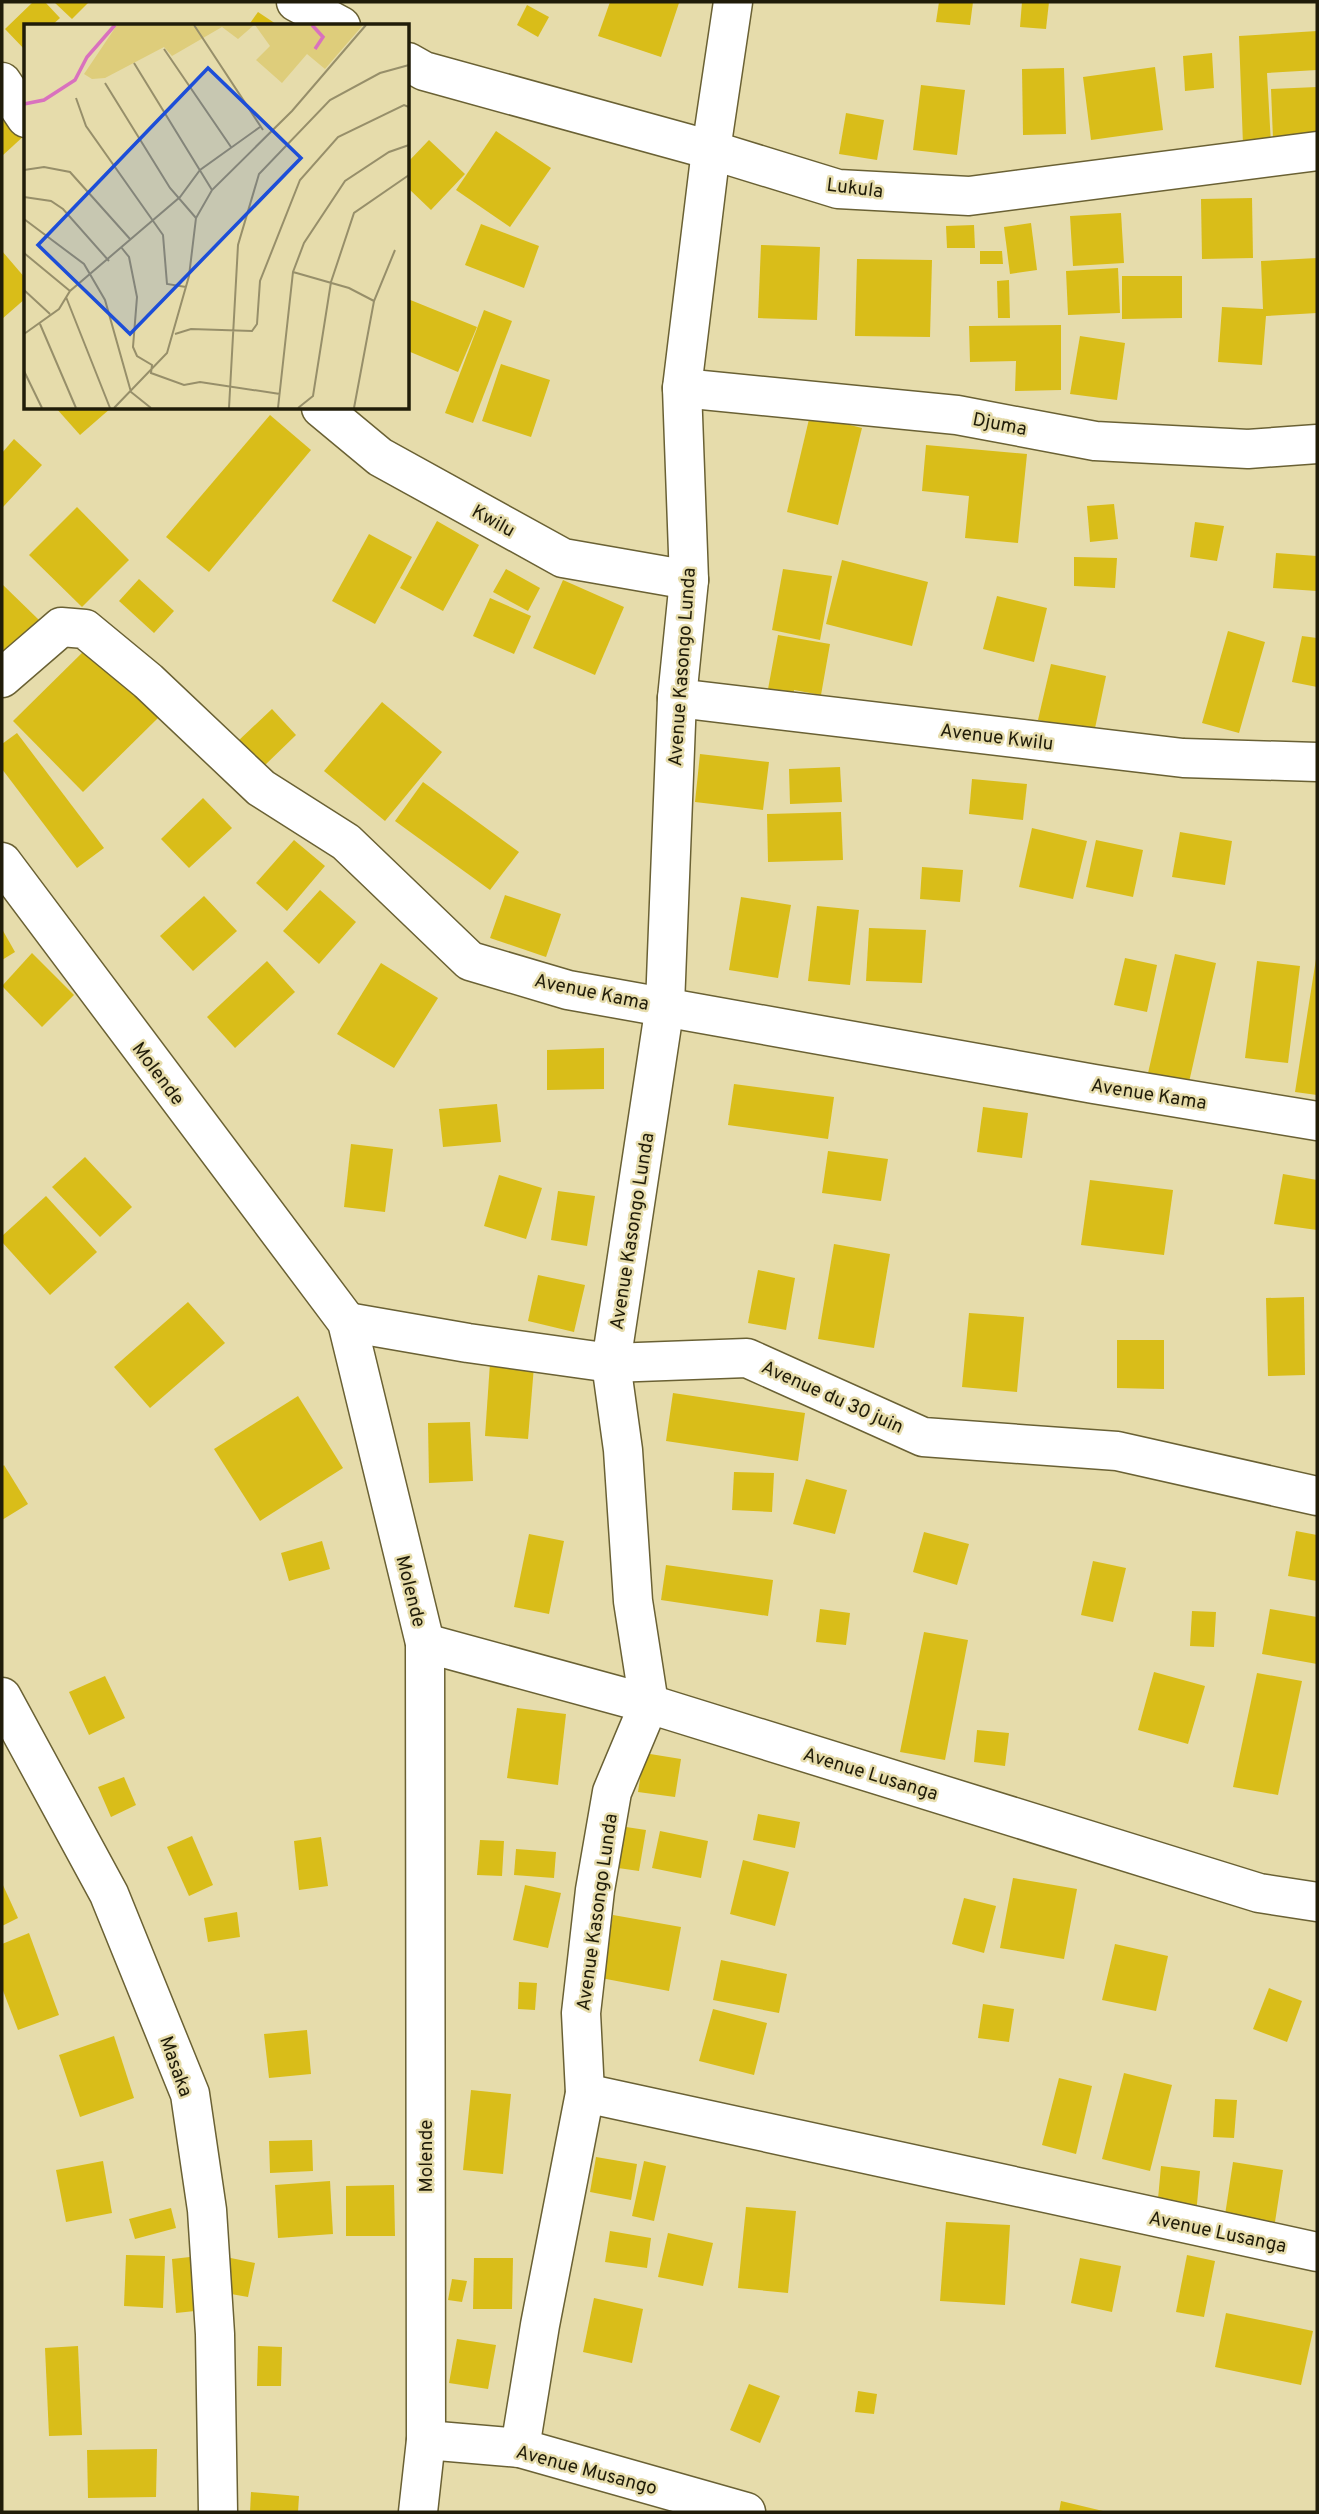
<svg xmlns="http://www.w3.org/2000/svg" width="1319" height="2514" font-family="Overpass,sans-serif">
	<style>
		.building { fill: #d9bd19 }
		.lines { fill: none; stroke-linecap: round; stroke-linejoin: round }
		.minor-casing { stroke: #6a6134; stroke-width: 41 }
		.minor { stroke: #fff; stroke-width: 38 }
		.labels { text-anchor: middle; stroke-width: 5; stroke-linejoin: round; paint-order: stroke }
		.street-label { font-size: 19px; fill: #201c09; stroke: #e6dcab }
		.inset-river { fill: none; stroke: #d971be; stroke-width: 3.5 }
		.inset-road { fill: none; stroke: #978f6a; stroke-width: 2 }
		.view { fill: #1d4ed8; fill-opacity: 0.15; stroke: #1d4ed8; stroke-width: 3.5 }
		.inset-edge { fill: none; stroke: #201c09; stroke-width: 3.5 }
	</style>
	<rect width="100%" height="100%" fill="#e6dcab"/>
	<g class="building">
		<path d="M33,2H45L60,18L51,26H26V51L5,29Z"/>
		<path d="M54,2H89L72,19Z"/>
		<path d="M610,2L679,3L661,57L598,36Z"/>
		<path d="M939,2H973L970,25L936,22Z"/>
		<path d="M1022,2H1049L1046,29L1020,27Z"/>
		<path d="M527,5L549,17L538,37L517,25Z"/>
		<path d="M258,12L279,26H248Z"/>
		<path d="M1317,31V70L1267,73L1271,144L1243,145L1239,36Z"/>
		<path d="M1212,53L1214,88L1185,91L1183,56Z"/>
		<path d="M1155,67L1163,130L1091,140L1083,77Z"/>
		<path d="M1064,68L1066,134L1023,135L1022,69Z"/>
		<path d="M921,85L965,90L957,155L913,150Z"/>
		<path d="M1317,87V137L1273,139L1271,89Z"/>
		<path d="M2,102L26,134L2,156Z"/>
		<path d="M846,113L884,120L877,160L839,154Z"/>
		<path d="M496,131L551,168L510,227L456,190Z"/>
		<path d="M429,140L465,174L431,210L408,188V162Z"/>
		<path d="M1252,198L1253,258L1202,259L1201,199Z"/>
		<path d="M1121,213L1124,263L1073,266L1070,216Z"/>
		<path d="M1031,223L1037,270L1010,274L1004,227Z"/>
		<path d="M481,224L539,246L524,288L465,265Z"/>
		<path d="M974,225L975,248H947L946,226Z"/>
		<path d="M761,245L820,247L817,320L758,318Z"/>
		<path d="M2,251L26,279V298L2,319Z"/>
		<path d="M980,251H1002L1003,264H980Z"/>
		<path d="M1317,258V313L1266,316L1262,365L1218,362L1222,307L1263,309L1261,261Z"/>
		<path d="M857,259L932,260L930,337L855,336Z"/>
		<path d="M1118,268L1120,313L1068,315L1066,271Z"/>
		<path d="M1122,276H1182V318L1122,319Z"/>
		<path d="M1009,280L1010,318H998L997,281Z"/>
		<path d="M408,299L477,327L458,372L408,351Z"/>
		<path d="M484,310L512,321L473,423L445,413Z"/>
		<path d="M1061,325V390L1015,391L1016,361L970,362L969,326Z"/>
		<path d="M1080,336L1125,343L1117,400L1070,394Z"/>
		<path d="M501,364L550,380L531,437L482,421Z"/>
		<path d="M56,408H111L80,435Z"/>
		<path d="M270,415L311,450L209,572L166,537Z"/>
		<path d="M810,415L862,428L838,525L787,512Z"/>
		<path d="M14,439L42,465L3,507L2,453Z"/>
		<path d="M926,445L1027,454L1018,543L965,538L969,496L922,491Z"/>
		<path d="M1114,504L1118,539L1090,542L1087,506Z"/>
		<path d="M77,507L129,560L82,607L29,555Z"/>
		<path d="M437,521L479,545L443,611L400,588Z"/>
		<path d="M1195,522L1224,526L1217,561L1190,557Z"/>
		<path d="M369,534L412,557L375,624L332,601Z"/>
		<path d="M1276,553L1317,556V591L1273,588Z"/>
		<path d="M1074,557L1117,558L1115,588L1074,586Z"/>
		<path d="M842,560L928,582L912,646L826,624Z"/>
		<path d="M506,569L540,588L528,611L493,592Z"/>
		<path d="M783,569L832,576L820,640L772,630Z"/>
		<path d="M139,579L174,611L154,633L119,601Z"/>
		<path d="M563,580L624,607L595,675L533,648Z"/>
		<path d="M2,584L39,620L2,659Z"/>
		<path d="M997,596L1047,608L1034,662L983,649Z"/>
		<path d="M490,598L531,616L514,654L473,636Z"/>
		<path d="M1228,631L1265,642L1239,733L1202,723Z"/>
		<path d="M778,635L830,644L821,695L794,690L792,704L766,700Z"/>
		<path d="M1302,636L1317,638V687L1292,682Z"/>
		<path d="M88,647L158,718L83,792L13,721Z"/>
		<path d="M1051,664L1106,676L1094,733L1038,720Z"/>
		<path d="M382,702L442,752L385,821L324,771Z"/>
		<path d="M272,709L296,735L262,768L237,742Z"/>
		<path d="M17,733L104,848L77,868L2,769V744Z"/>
		<path d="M700,754L769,762L763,810L695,802Z"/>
		<path d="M840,767L842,802L790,804L789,769Z"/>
		<path d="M972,779L1027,784L1023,820L969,814Z"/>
		<path d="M423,782L519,852L490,890L395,821Z"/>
		<path d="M203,798L232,828L189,868L161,839Z"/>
		<path d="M841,812L843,860L768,862L767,814Z"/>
		<path d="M1032,828L1087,841L1073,899L1019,887Z"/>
		<path d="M1180,832L1232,841L1225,885L1172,877Z"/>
		<path d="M294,840L325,866L287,911L256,883Z"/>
		<path d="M1096,840L1143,850L1133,897L1086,887Z"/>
		<path d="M922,867L963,870L960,902L920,899Z"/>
		<path d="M320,890L356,922L319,964L283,931Z"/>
		<path d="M505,895L561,914L546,957L490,938Z"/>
		<path d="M204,896L237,931L193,971L160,936Z"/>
		<path d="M741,897L791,905L778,978L729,970Z"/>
		<path d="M817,906L859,910L850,985L808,981Z"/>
		<path d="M869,928L926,930L922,983L866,981Z"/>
		<path d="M2,929L15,952L2,960Z"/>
		<path d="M32,953L74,995L42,1027L2,986Z"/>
		<path d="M1175,954L1216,963L1187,1091L1146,1082Z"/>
		<path d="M1125,958L1157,965L1147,1012L1114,1005Z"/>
		<path d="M1316,959H1317V1095L1295,1092Z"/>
		<path d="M267,961L295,992L235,1048L207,1017Z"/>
		<path d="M1257,961L1300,966L1288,1063L1245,1058Z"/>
		<path d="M381,963L438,998L394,1068L337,1034Z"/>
		<path d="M604,1048V1089L547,1090V1050Z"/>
		<path d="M734,1084L834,1097L828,1139L728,1125Z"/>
		<path d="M497,1104L501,1142L443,1147L439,1109Z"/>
		<path d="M983,1107L1028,1113L1022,1158L977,1152Z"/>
		<path d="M351,1144L393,1149L385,1212L344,1207Z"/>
		<path d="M828,1151L888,1159L881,1201L822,1193Z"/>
		<path d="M85,1157L132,1207L100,1237L52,1187Z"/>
		<path d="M1283,1174L1317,1180V1230L1274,1224Z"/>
		<path d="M499,1175L542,1188L526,1239L484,1226Z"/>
		<path d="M1090,1180L1173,1190L1164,1255L1081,1245Z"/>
		<path d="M558,1191L595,1196L587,1246L551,1240Z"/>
		<path d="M46,1196L97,1252L50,1295L2,1242V1236Z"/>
		<path d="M834,1244L890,1254L874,1348L818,1339Z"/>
		<path d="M758,1270L795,1278L786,1330L748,1323Z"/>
		<path d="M538,1275L585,1285L574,1332L528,1321Z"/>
		<path d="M1304,1297L1305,1375L1268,1376L1266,1298Z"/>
		<path d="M188,1302L225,1343L150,1408L114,1367Z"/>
		<path d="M969,1313L1024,1317L1017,1392L962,1387Z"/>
		<path d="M1117,1340H1164V1389L1117,1388Z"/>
		<path d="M490,1363L534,1366L528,1439L485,1436Z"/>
		<path d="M673,1393L805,1413L798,1461L666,1441Z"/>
		<path d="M298,1396L343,1468L260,1521L214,1449Z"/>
		<path d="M470,1422L473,1481L429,1483L428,1423Z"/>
		<path d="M4,1465L28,1504L2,1520V1467Z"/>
		<path d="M734,1472L774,1473L772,1512L732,1510Z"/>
		<path d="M806,1479L847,1490L835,1534L793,1524Z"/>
		<path d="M1296,1531L1317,1535V1581L1288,1576Z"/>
		<path d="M924,1532L969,1544L957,1585L913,1572Z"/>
		<path d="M529,1534L564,1541L549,1614L514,1607Z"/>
		<path d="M322,1541L330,1569L289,1581L281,1553Z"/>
		<path d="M1093,1561L1126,1568L1113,1622L1081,1615Z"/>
		<path d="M666,1565L773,1580L768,1616L661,1600Z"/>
		<path d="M820,1609L850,1613L846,1645L816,1642Z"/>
		<path d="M1270,1609L1317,1617V1664L1262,1654Z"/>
		<path d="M1192,1611L1216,1612L1214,1647L1190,1646Z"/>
		<path d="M924,1632L968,1640L945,1760L900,1752Z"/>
		<path d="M1154,1672L1205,1686L1188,1744L1138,1730Z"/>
		<path d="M1257,1673L1302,1681L1278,1795L1233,1787Z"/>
		<path d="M105,1676L125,1718L89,1735L69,1692Z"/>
		<path d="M517,1708L566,1714L558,1785L507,1778Z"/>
		<path d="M977,1730L1009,1733L1005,1766L974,1762Z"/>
		<path d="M644,1753L681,1759L675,1797L638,1792Z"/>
		<path d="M124,1777L136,1805L111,1817L98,1787Z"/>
		<path d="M758,1814L800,1822L795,1848L753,1840Z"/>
		<path d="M626,1827L646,1830L639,1871L618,1868Z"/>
		<path d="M660,1831L708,1841L701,1878L652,1868Z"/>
		<path d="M192,1836L213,1885L189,1896L167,1847Z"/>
		<path d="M321,1837L328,1886L299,1890L294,1841Z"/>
		<path d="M480,1840L504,1841L502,1876L477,1875Z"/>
		<path d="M516,1849L556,1852L554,1878L514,1875Z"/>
		<path d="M743,1860L789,1872L775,1926L730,1914Z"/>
		<path d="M1013,1878L1077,1889L1064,1959L1000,1948Z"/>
		<path d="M2,1883L18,1918L2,1926Z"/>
		<path d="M525,1885L561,1893L548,1948L513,1940Z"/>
		<path d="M964,1898L996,1906L984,1953L952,1944Z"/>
		<path d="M237,1912L240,1937L208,1942L204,1918Z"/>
		<path d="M613,1915L681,1927L669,1991L601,1978Z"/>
		<path d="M29,1933L59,2015L18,2030L2,1988V1944Z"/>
		<path d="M1115,1944L1168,1956L1156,2011L1102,2000Z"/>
		<path d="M721,1960L787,1974L779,2013L713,2000Z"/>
		<path d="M519,1982L537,1983L535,2010L518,2009Z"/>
		<path d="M1269,1988L1302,2001L1287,2042L1253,2029Z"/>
		<path d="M983,2004L1014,2009L1009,2042L978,2038Z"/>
		<path d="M713,2009L767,2023L754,2075L699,2061Z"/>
		<path d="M307,2030L311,2074L269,2078L264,2034Z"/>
		<path d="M114,2036L134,2098L80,2117L59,2055Z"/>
		<path d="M1124,2073L1172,2085L1150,2171L1102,2159Z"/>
		<path d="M1059,2078L1092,2086L1076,2154L1042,2145Z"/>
		<path d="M471,2090L511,2094L503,2174L463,2170Z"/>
		<path d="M1215,2099L1237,2100L1234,2138L1213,2137Z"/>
		<path d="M312,2140L313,2171L270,2173L269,2141Z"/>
		<path d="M596,2157L637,2164L631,2200L590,2192Z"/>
		<path d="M103,2161L112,2213L66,2222L56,2170Z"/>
		<path d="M644,2161L666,2166L654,2221L632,2216Z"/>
		<path d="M1233,2162L1283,2170L1275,2222L1225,2215Z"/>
		<path d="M1161,2166L1200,2171L1196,2215L1157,2210Z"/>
		<path d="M330,2181L333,2234L278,2238L275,2185Z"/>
		<path d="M394,2185L395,2236H346V2186Z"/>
		<path d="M746,2207L796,2211L788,2293L738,2288Z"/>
		<path d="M171,2208L176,2228L135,2239L129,2219Z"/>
		<path d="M946,2222L1010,2225L1005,2305L940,2301Z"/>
		<path d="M610,2231L651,2238L647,2268L605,2262Z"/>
		<path d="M668,2233L713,2243L703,2286L658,2277Z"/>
		<path d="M126,2255L165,2256L163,2308L124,2306Z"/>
		<path d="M1187,2255L1215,2261L1204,2317L1176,2312Z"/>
		<path d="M221,2256L255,2263L248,2297L214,2291Z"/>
		<path d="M190,2257L195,2311L176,2313L172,2259Z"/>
		<path d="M474,2258H513L512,2309H473Z"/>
		<path d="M1080,2258L1121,2266L1112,2312L1071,2303Z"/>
		<path d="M452,2279L467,2281L462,2302L448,2300Z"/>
		<path d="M594,2298L643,2309L632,2363L583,2352Z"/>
		<path d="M1226,2313L1313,2331L1301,2385L1215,2367Z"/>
		<path d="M457,2339L496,2345L488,2389L449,2383Z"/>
		<path d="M78,2346L82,2435L49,2436L45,2348Z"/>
		<path d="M258,2346L282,2347L281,2386H257Z"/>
		<path d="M749,2384L780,2396L760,2443L730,2430Z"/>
		<path d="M858,2391L877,2394L874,2414L855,2412Z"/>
		<path d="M157,2449L156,2497L88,2498L87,2450Z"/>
		<path d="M251,2492L299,2496L298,2512H250Z"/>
		<path d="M1061,2501L1103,2511V2512H1059Z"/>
	</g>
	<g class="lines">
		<g class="minor-casing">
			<g id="minor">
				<path d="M296,2L341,26"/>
				<path d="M408,62L424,71L711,150L838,189L969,196L1317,151"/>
				<path d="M2,82L26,118"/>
				<path d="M682,388L957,415L1095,441L1248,449L1317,444"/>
				<path d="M321,408L380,457L563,558L689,580"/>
				<path d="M2,678L61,627L85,629L148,681L261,788L346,842L470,961L568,990L1094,1084L1317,1121"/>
				<path d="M677,698L1183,758L1317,762"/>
				<path d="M2,862L347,1322L425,1643L426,2440L418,2512"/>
				<path d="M347,1322L468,1343L611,1363L747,1358L923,1437L1117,1451L1317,1496"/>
				<path d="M425,1643L649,1704L1259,1893L1317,1902"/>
				<path d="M2,1697L109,1894L190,2094L207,2210L215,2334L218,2512"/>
				<path d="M585,2093L1317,2252"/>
				<path d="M426,2440L520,2448L746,2512"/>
				<path d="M520,2448L540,2325L585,2093L581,2013L595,1890L612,1792L649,1704L633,1601L623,1450L611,1363L665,1005L677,698L689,580L682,388L711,150L733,2"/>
			</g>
		</g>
		<use href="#minor" class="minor"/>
	</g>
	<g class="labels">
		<g class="street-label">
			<text transform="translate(855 187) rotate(7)" y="7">Lukula</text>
			<text transform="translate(1000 423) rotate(11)" y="7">Djuma</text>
			<text transform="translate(494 520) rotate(29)" y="7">Kwilu</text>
			<text transform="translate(681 667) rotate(-86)" y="7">Avenue Kasongo Lunda</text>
			<text transform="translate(997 736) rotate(7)" y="7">Avenue Kwilu</text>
			<text transform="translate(592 991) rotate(12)" y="7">Avenue Kama</text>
			<text transform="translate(159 1073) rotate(53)" y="7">Molende</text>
			<text transform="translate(1149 1093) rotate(9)" y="7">Avenue Kama</text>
			<text transform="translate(631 1231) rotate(-81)" y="7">Avenue Kasongo Lunda</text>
			<text transform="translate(833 1396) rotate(24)" y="7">Avenue du 30 juin</text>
			<text transform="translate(412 1591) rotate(76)" y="7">Molende</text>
			<text transform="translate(871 1773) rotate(17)" y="7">Avenue Lusanga</text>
			<text transform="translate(596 1912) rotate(-82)" y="7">Avenue Kasongo Lunda</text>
			<text transform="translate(177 2066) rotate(70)" y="7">Masaka</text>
			<text transform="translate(425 2156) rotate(-90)" y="7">Molende</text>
			<text transform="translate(1218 2231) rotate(12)" y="7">Avenue Lusanga</text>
			<text transform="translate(587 2469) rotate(15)" y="7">Avenue Musango</text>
		</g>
	</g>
	<g transform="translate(24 24)">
		<rect width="385" height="385" fill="#e6dcab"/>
		<path d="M93,1H230L214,15L198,3L148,32L140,23L81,54L68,55L60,50ZM231,1H339L301,45L283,30L258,59L232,36L246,22Z" fill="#decd7b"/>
		<path class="inset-river" d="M288,1L299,13L291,25M0,80L20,76L51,56L63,33L91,1"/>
		<path class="inset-road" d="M170,1L239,106M140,25L207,123M110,39L188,166M81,59L146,164L172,194M52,74L62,102L139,211L143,260L162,263M0,146L20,143L46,148L106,215M0,173L27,177L39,185L85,237M0,195L60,240L81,276L107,368L127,384M97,223L105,233L113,273L109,323L113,332L128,341L127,349L160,361L176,358L256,370M0,229L46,267M269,248L325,264L350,277M0,266L26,290M42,273L86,384M16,300L52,384M0,310L35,285L46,267L156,173L176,146L236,103M151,310L167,305L228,307L233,300L236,257L276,156L314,113L380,81L385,83M0,347L18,384M90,384L143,329L165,252L172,194L188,166L268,87L342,1M205,384L214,221L235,150L306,76L356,49L385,41M254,384L269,248L280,219L321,157L365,128L385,121M274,384L289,372L307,258L330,189L385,151M330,384L350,277L371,226"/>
		<path class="view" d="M184,44L277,134L106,310L14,221Z"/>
		<rect width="385" height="385" class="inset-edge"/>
	</g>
	<rect width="1319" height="2514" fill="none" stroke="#201c09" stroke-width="7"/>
</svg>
